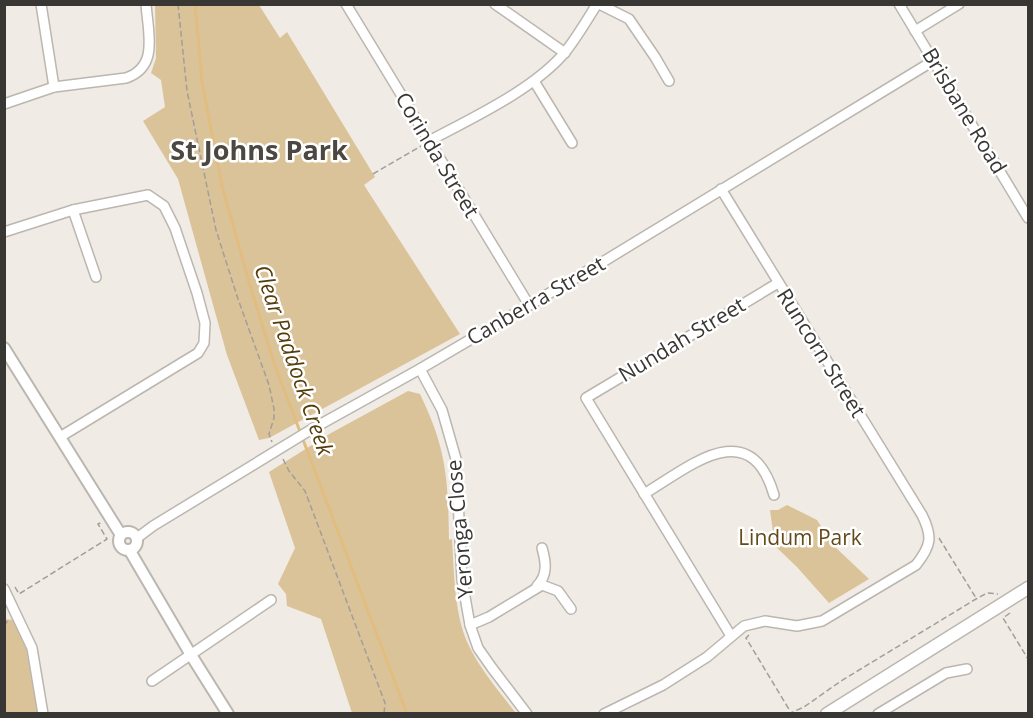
<svg xmlns="http://www.w3.org/2000/svg" width="1033" height="718" font-family="'Open Sans',sans-serif">
	<style>
		.green { fill: #dbc399 }
		.lines { fill: none; stroke-linecap: round; stroke-linejoin: round }
		.stream { stroke: #e1bd7f; stroke-width: 3 }
		.minor-casing { stroke: #bbb7b0; stroke-width: 12 }
		.tertiary-casing { stroke: #bbb7b0; stroke-width: 14 }
		.secondary-casing { stroke: #bbb7b0; stroke-width: 15 }
		.path { stroke: #a29e99; stroke-width: 1.5; stroke-dasharray: 6 3; stroke-linecap: butt }
		.minor { stroke: #fff; stroke-width: 9 }
		.tertiary { stroke: #fff; stroke-width: 10 }
		.secondary { stroke: #fff; stroke-width: 12 }
		.labels { text-anchor: middle; stroke-width: 5; stroke-linejoin: round; paint-order: stroke }
		.street-label { font-size: 21px; fill: #393734; stroke: #fff }
		.park-label { font-size: 21px; fill: #634a1a; stroke: #fff }
		.water-label { font-size: 22px; font-style: italic; fill: #553d09; stroke: #fff }
		.district-label { font-size: 27px; font-weight: bold; fill: #4b4842; stroke: #fff }
	</style>
	<rect width="100%" height="100%" fill="#f0ebe4"/>
	<g class="green">
		<path d="M155,5H259L280,38L287,32L375,177L364,185L460,334L269,438L259,440L227,355L178,179L143,121L165,107L161,80L151,73L156,58Z"/>
		<path d="M408,391L420,394C447,450 448,479 449,540L452,539C454,570 454,602 463,631C472,660 498,690 516,713H352L321,619L287,606L286,594L278,584L295,548L269,472L331,433Z"/>
		<path d="M787,505L817,520L834,546L869,579L829,603L797,567L775,546L770,510H778Z"/>
		<path d="M4,619L14,620L26,648L38,713H5Z"/>
	</g>
	<g class="lines">
		<path class="stream" d="M195,4L202,82L222,186L249,282L274,363L407,714"/>
		<g class="minor-casing">
			<g id="minor">
				<path d="M41,4L54,87"/>
				<path d="M346,4L529,305"/>
				<path d="M495,4L565,53"/>
				<path d="M599,4L629,19L655,57L669,81"/>
				<path d="M899,4L1028,218"/>
				<path d="M915,31L959,4"/>
				<path d="M534,81L572,143"/>
				<path d="M4,104L54,87L126,78C159,67 148,33 146,4"/>
				<path d="M429,141C472,118 535,89 566,51C577,37 587,20 597,4"/>
				<path d="M73,210L96,277"/>
				<path d="M4,232L73,210L148,195L164,206L175,228L197,293L205,323L204,343L198,353L60,437"/>
				<path d="M420,369L442,410L456,459L462,580L470,625L478,648L492,668L527,714"/>
				<path d="M644,494C689,467 750,413 774,495"/>
				<path d="M137,538L153,526L312,429L420,369L601,263L933,61"/>
				<path d="M537,586C548,575 546,562 542,548"/>
				<path d="M4,589L32,648L43,714"/>
				<path d="M470,625L489,617L542,585L558,591L571,609"/>
				<path d="M731,636L586,398L778,283"/>
				<path d="M152,681L271,600"/>
				<path d="M604,714L663,685L707,657L744,626L765,621L797,626L822,621L916,565C931,546 933,537 922,515L721,189"/>
				<path d="M878,714L946,673L967,669"/>
			</g>
		</g>
		<g class="tertiary-casing">
			<g id="tertiary">
				<path d="M4,348L121,535"/>
				<circle cx="128" cy="541" r="9"/>
				<path d="M130,551L191,655L228,714"/>
			</g>
		</g>
		<g class="secondary-casing">
			<path id="secondary" d="M827,714L1028,588"/>
		</g>
		<g class="path">
			<path d="M178,4L187,91L216,230L238,299L269,385L274,409V418L269,434L272,442"/>
			<path d="M373,174L421,146"/>
			<path d="M283,459L289,471L305,491L385,703L384,714"/>
			<path d="M939,538L976,598"/>
			<path d="M15,587L19,594L107,539L98,524L102,522"/>
			<path d="M1010,613L1003,618L1028,659"/>
			<path d="M4,626L8,620"/>
			<path d="M749,635L746,638L790,711"/>
			<path d="M788,714L804,707L841,681L976,599L987,593L998,594"/>
		</g>
		<use href="#minor" class="minor"/>
		<use href="#tertiary" class="tertiary"/>
		<use href="#secondary" class="secondary"/>
	</g>
	<g class="labels">
		<g class="street-label">
			<text transform="translate(964 111) rotate(59)" y="7">Brisbane Road</text>
			<text transform="translate(437 155) rotate(59)" y="7">Corinda Street</text>
			<text transform="translate(536 301) rotate(-30)" y="7">Canberra Street</text>
			<text transform="translate(682 340) rotate(-31)" y="7">Nundah Street</text>
			<text transform="translate(821 353) rotate(58)" y="7">Runcorn Street</text>
			<text transform="translate(460 529) rotate(-95)" y="7">Yeronga Close</text>
		</g>
		<g class="park-label">
			<text x="800" y="545">Lindum Park</text>
		</g>
		<g class="water-label">
			<text transform="translate(294 360) rotate(71)" y="8">Clear Paddock Creek</text>
		</g>
		<g class="district-label">
			<text x="259" y="160">St Johns Park</text>
		</g>
	</g>
	<rect width="1033" height="718" fill="none" stroke="#393734" stroke-width="12"/>
</svg>
